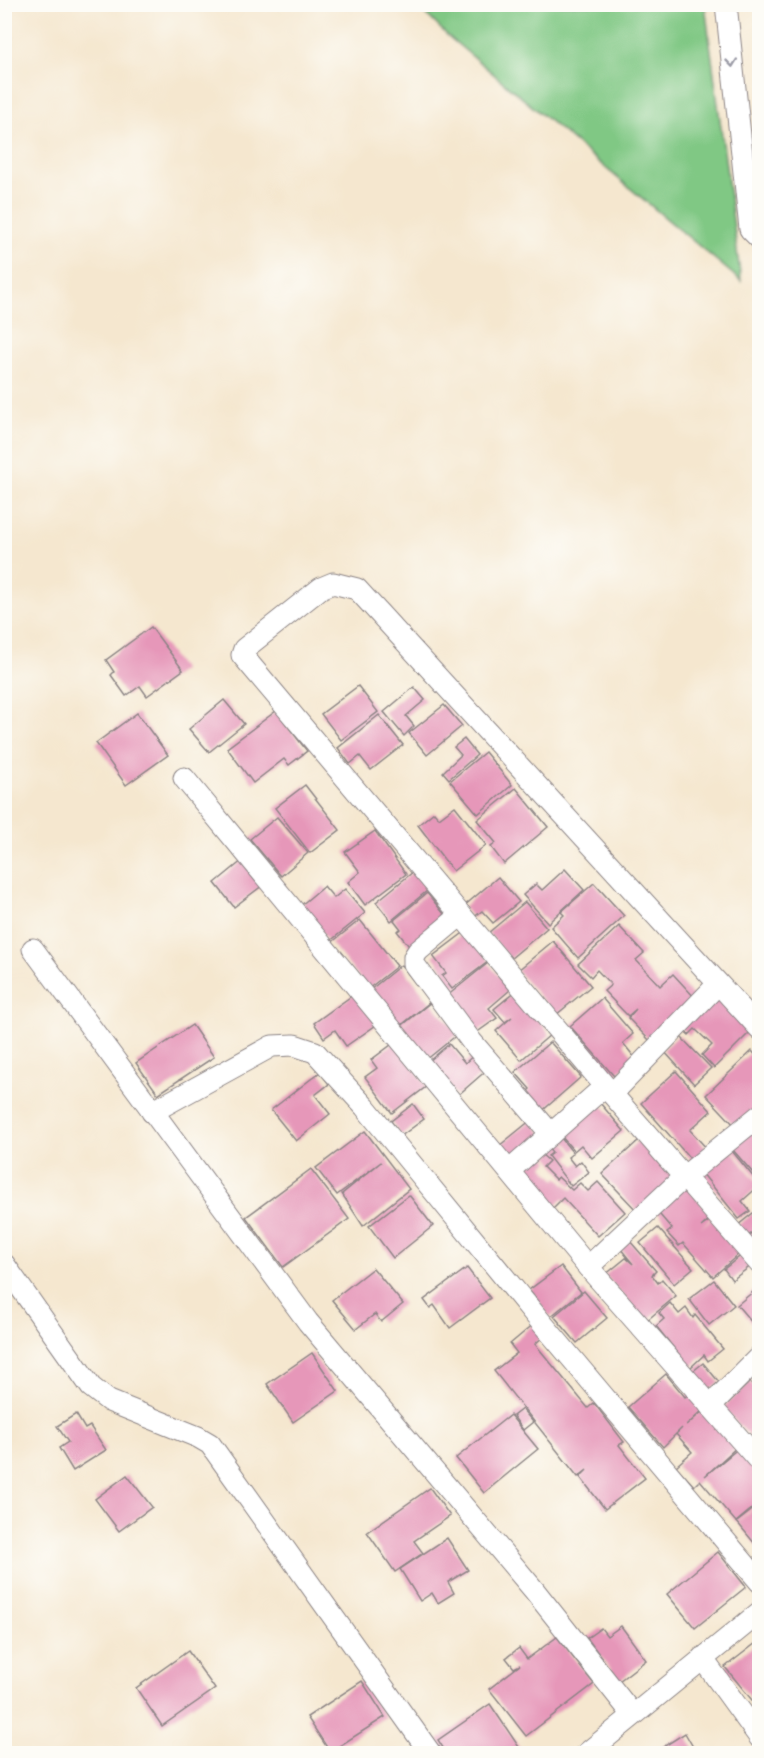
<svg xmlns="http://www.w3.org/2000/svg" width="764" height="1758" font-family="Mynerve,sans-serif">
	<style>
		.green { fill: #80c884; stroke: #517560; stroke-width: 1.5 }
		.building { fill: #e697b9 }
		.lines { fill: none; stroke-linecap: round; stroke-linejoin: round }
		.minor-casing { stroke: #8c8485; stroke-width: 23 }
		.minor { stroke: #fff; stroke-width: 21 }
		.oneway { stroke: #9c9ca7 }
	</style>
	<rect width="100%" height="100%" fill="#fdfcf7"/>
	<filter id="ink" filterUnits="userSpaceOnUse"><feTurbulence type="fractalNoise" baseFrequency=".0167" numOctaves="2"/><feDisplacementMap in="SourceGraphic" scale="12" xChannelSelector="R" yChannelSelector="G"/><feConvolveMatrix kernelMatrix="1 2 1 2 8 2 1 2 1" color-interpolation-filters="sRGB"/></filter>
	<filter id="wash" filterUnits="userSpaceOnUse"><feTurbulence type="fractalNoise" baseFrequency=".008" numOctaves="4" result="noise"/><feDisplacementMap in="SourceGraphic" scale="24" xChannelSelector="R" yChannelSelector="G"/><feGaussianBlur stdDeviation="1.35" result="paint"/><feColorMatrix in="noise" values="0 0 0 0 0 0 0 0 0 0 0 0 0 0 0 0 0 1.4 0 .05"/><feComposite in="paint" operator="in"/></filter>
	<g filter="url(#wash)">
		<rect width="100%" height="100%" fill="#f5e7cf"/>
		<path class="green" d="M417,5H705L741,281L448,36Z"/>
		<g id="blocks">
			<g class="building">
				<path d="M151,627L183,670L147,696L140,686L126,696L111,675L114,672L106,660Z"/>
				<path d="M358,686L378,712L341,740L321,714Z"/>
				<path d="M414,687L425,700L406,716L414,726L404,736L384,712Z"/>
				<path d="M224,700L244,724L209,752L189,729Z"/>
				<path d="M444,705L462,726L427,755L409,733Z"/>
				<path d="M276,711L307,751L289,765L284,759L253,783L227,748Z"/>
				<path d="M137,713L168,755L126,785L96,743Z"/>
				<path d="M379,715L403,745L371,770L360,756L350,764L338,748Z"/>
				<path d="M464,739L477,755L449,779L443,772L461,755L454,747Z"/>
				<path d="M485,752L512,785L478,814L450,781Z"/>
				<path d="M305,785L340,830L310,853L275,808Z"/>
				<path d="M516,788L548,827L504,864L491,847L496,843L477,820Z"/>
				<path d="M455,806L486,845L453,871L418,825L434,812L439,818Z"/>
				<path d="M277,817L308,853L281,876L250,839Z"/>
				<path d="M375,831L406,874L365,905L348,882L360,872L345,852Z"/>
				<path d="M243,860L263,885L234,907L215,883Z"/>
				<path d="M565,869L584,890L548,923L523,895L536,884L542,890Z"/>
				<path d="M413,872L428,890L391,921L376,902Z"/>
				<path d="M498,877L519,902L493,923L482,911L473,918L463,907Z"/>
				<path d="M594,883L624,916L578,958L551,927L564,915L561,912Z"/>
				<path d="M324,886L334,898L345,889L365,913L329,942L300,906Z"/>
				<path d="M427,893L449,920L412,950L397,931L401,929L394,920Z"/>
				<path d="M525,902L547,928L510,959L488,933Z"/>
				<path d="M360,920L397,966L368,989L331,943Z"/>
				<path d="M619,926L644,953L636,960L660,986L673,974L696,999L651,1042L628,1018L636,1009L628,1016L604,991L611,985L597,970L591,977L578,964Z"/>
				<path d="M466,931L489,961L452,989L442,976L446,973L433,956Z"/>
				<path d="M553,941L591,986L556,1015L517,971Z"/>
				<path d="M488,963L510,990L489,1008L497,1018L476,1033L447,996Z"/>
				<path d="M401,965L430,1002L399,1027L370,990Z"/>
				<path d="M714,989L753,1029L714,1068L702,1055L712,1045L695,1029L689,1035L678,1025Z"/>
				<path d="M517,990L550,1035L521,1060L496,1031L512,1017L505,1022L494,1009Z"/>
				<path d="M357,992L379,1023L346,1046L335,1030L324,1038L314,1023Z"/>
				<path d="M602,998L633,1034L623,1043L635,1058L614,1076L570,1026Z"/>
				<path d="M431,1002L458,1034L426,1060L399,1028Z"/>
				<path d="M192,1025L214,1057L158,1094L136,1063Z"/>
				<path d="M679,1035L711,1068L694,1084L663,1050Z"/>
				<path d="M395,1042L427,1086L392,1113L365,1077L377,1068L371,1060Z"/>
				<path d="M550,1042L581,1077L541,1112L525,1094L530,1089L515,1072Z"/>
				<path d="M449,1044L465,1063L475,1054L488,1069L457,1096L428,1062Z"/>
				<path d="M752,1051L760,1060V1105L736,1127L706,1095Z"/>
				<path d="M676,1071L711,1111L690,1130L708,1150L694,1163L641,1103Z"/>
				<path d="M320,1072L329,1084L315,1095L330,1114L296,1141L271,1110Z"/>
				<path d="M600,1103L624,1131L592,1158L581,1145L574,1151L561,1136Z"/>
				<path d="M413,1104L424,1119L401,1136L391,1121Z"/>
				<path d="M760,1114V1181L726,1142Z"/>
				<path d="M531,1120L543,1135L512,1161L499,1146Z"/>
				<path d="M365,1131L409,1189L363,1226L342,1194L381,1162L337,1195L316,1168Z"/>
				<path d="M557,1133L573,1153L568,1157L575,1166L581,1161L589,1172L571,1186L548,1156L552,1153L544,1143Z"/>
				<path d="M639,1140L676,1179L639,1213L602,1174Z"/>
				<path d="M727,1145L760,1185L742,1201L750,1211L739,1219L698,1168Z"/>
				<path d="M541,1154L549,1161L543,1167L556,1180L558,1177L572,1190L580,1183L588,1191L598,1182L625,1212L598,1236L563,1198L553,1208L520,1175Z"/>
				<path d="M311,1169L349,1219L283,1267L246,1217Z"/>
				<path d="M683,1182L713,1216L701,1227L712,1219L741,1252L713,1277L683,1243L679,1246L667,1233L672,1229L654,1208Z"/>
				<path d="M409,1195L433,1226L393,1258L369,1226Z"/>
				<path d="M753,1213L760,1221V1226L746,1238L737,1226Z"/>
				<path d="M658,1228L693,1268L674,1284L640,1243Z"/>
				<path d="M760,1228V1253L747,1238Z"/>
				<path d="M629,1240L656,1271L652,1275L658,1283L662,1279L676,1296L645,1322L605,1275L626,1258L633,1264L620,1248Z"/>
				<path d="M743,1254L752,1265L732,1280L724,1269Z"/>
				<path d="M561,1266L581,1292L550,1317L529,1290Z"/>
				<path d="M373,1268L403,1304L381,1322L375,1314L356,1329L332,1300Z"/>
				<path d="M467,1268L490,1298L450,1328L434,1305L430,1308L424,1300Z"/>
				<path d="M714,1280L734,1305L709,1325L689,1299Z"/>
				<path d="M760,1286V1332L737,1305Z"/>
				<path d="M584,1291L607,1318L577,1343L554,1316Z"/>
				<path d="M670,1303L679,1314L686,1308L693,1318L695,1315L723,1349L708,1361L704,1355L690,1368L656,1326L664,1319L659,1313Z"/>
				<path d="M535,1323L545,1335L535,1344L588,1408L594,1403L624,1442L619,1445L645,1478L605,1509L580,1477L587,1470L578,1477L494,1371L517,1353L510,1344Z"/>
				<path d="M312,1353L338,1391L293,1422L267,1384Z"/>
				<path d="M703,1363L719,1382L708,1391L692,1372Z"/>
				<path d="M666,1374L685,1397L690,1393L704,1409L686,1426L705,1409L738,1446L705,1476L740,1447L760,1469V1502L736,1522L700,1480L694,1486L676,1466L692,1452L676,1434L682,1428L663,1447L628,1407Z"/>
				<path d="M750,1382L760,1392V1447L723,1408Z"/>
				<path d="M522,1409L533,1422L523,1430L513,1416Z"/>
				<path d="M76,1414L85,1429L90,1426L106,1450L73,1471L59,1448L68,1442L57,1426Z"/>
				<path d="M510,1415L538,1449L484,1493L456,1458Z"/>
				<path d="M127,1475L152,1507L119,1531L95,1499Z"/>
				<path d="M430,1488L450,1516L414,1541L423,1553L395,1572L367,1532Z"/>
				<path d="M760,1504V1550L737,1522Z"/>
				<path d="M447,1538L468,1570L448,1582L454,1593L438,1603L432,1593L420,1601L400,1569Z"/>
				<path d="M718,1552L746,1587L695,1628L667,1594Z"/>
				<path d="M621,1626L646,1660L619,1681L587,1638L601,1628L607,1636Z"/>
				<path d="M557,1637L594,1684L526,1736L489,1689L520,1665L514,1668L506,1658L519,1648L527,1659Z"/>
				<path d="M756,1643L760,1648V1710L725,1667Z"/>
				<path d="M188,1651L215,1689L162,1726L136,1688Z"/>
				<path d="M362,1681L385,1717L330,1752L307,1717Z"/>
				<path d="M490,1704L521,1750L516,1754H447L438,1740Z"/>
				<path d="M685,1733L697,1754H652Z"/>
			</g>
		</g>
	</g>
	<g filter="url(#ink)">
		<use href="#blocks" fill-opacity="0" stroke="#8c8485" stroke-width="1.5"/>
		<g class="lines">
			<g class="minor-casing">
				<g id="minor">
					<path d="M726,4L750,229L760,239"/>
					<path d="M184,778L588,1267L760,1462"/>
					<path d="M461,915L418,951L414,957V964L472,1042L551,1134"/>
					<path d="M33,949L308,1322L534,1590L633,1715"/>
					<path d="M760,1029L357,589L333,583L321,588L244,649L242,655L605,1086L760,1264"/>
					<path d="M612,1094L717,985"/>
					<path d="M152,1112L272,1046L294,1045L315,1052L365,1107L536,1316L760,1582"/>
					<path d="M509,1171L605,1086"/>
					<path d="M4,1264L91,1387L109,1401L198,1437L210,1444L431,1754"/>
					<path d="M588,1267L685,1176L760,1115"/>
					<path d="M710,1406L760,1356"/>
					<path d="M702,1658L760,1738"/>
					<path d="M586,1754L760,1612"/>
				</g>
			</g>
			<use href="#minor" class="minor"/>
		</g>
		<defs><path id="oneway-chevron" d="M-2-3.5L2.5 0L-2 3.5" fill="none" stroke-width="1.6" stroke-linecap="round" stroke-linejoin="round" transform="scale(1.5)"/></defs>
		<use class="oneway" href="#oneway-chevron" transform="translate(732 63) rotate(84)"/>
	</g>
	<rect width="764" height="1758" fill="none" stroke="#fdfcf7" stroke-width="24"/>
</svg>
